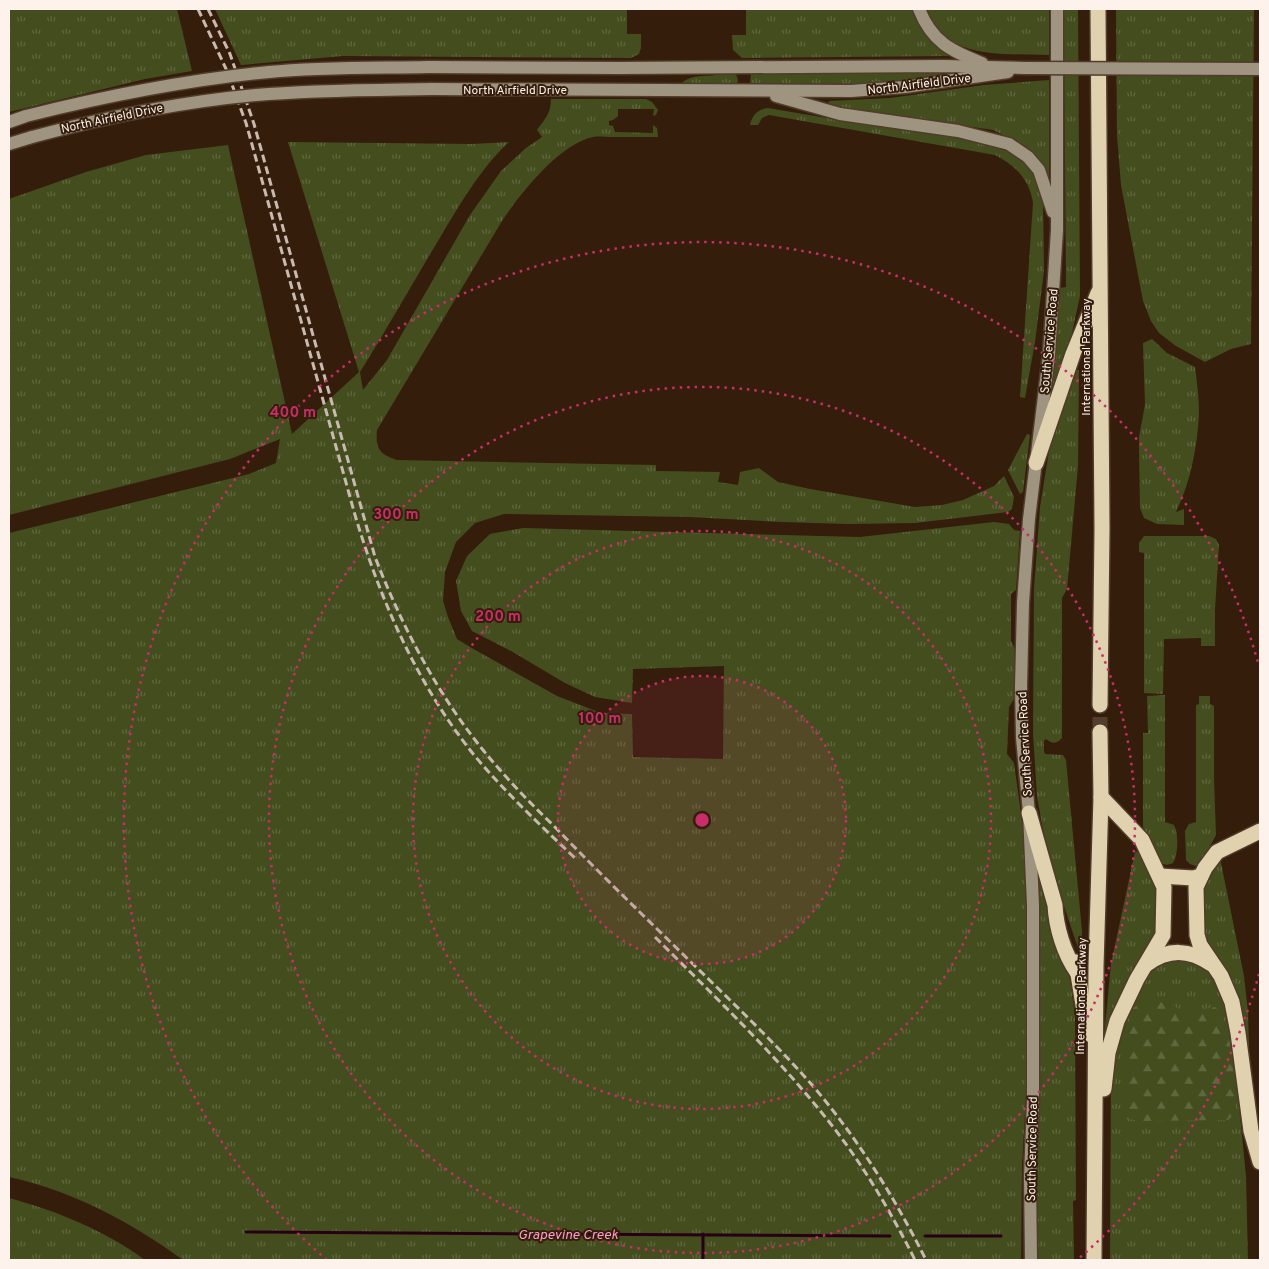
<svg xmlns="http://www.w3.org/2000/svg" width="1269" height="1269" font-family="Overpass,sans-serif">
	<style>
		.grass { fill: url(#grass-tufts) }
		.forest { fill: url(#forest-firs) }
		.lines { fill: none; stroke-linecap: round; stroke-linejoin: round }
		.stream { stroke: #270016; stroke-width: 3 }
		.highway-tunnel { stroke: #533d2d; stroke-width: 15; stroke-dasharray: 15 8; stroke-linecap: butt }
		.secondary-casing { stroke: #513b2a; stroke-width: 15 }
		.highway-casing { stroke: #513b2a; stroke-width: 18 }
		.secondary { stroke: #9e947f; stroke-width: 12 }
		.highway { stroke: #e0d1af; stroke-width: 15 }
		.rail { stroke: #c9bab1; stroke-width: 3; stroke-dasharray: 8 4; stroke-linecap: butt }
		.secondary-bridge-casing { stroke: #513b2a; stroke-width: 15; stroke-linecap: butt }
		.secondary-bridge { stroke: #9e947f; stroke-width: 12 }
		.ring { fill: none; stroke: #c82e6a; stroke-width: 2.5; stroke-dasharray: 2.5 5 }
		.labels { text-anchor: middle; stroke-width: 4; stroke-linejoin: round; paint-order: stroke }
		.street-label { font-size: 12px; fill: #fdf2ec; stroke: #351d0b }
		.water-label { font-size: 14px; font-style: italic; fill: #fd9ccb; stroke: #351d0b }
		.centre { fill: #c82e6a; stroke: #351d0b; stroke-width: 2.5 }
		.ring-label { font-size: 15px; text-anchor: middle; font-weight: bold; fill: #c82e6a; stroke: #351d0b; stroke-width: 4; stroke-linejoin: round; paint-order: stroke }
	</style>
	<defs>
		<pattern id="grass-tufts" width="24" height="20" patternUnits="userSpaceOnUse" patternTransform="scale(1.25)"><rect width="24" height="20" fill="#444d1e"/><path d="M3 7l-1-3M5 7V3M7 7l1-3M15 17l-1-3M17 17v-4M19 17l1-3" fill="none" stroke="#60673f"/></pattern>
		<pattern id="forest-firs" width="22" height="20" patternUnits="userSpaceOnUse" patternTransform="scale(1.25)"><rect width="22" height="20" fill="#444d1e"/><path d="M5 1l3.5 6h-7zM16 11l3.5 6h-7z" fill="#60673f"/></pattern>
	</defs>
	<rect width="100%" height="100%" fill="#351d0b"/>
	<g class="grass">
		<path d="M9,9H177L192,71L145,79L9,112Z"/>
		<path d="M215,9H627V34H641V48L639,54L631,58L343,56L241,65Z"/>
		<path d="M746,9H916L936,44L949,56L742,58L733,50L732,35H746Z"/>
		<path d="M924,9H1049V178L1027,147L993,130L828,106L829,101L890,98L984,85L1049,80V55C1002,53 946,61 924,9Z"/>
		<path d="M1062,9H1078L1080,296L1066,360L1046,416L1057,339L1060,288L1066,287L1064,37Z"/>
		<path d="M1116,9H1254L1251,344L1231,349L1205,362L1176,346L1159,333L1151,321L1143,301L1121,185L1117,136Z"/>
		<path d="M727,71L735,73C738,78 739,81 736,86L681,84C693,71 712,80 727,71Z"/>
		<path d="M940,72V76L855,86L751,85L750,84L751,73Z"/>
		<path d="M551,99H646L652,102L658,110L656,115L653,116L654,109H618V116L613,120L609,121V125L613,126L615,132L653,133V125L657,128L658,137C642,137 627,137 612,137C606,137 599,136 593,137C559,144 520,194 502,221L377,430C375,448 380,455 397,460L656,465V471L720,472L718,482L738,485L740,472L759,468L778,482L810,489L915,507L942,505L963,500L994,486L1004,476L1014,497L1012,509L1008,512L915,523L848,524L782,522L690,517L504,514L475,523L456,542L445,572L443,601L448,617L457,639L470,647L557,696L601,713L632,714L633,757L723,759L724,666L633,669L632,703L595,697L565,683L511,651L472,631L461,611L456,581L467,556L490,534L523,528L860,537L994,522L1009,524L1014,530L1020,531L1016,590L1011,594V641L1015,649L1014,699L1009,707L1007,754L1014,763L1023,829L1028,919L1027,1078L1022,1165L1021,1260H183C131,1222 73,1191 9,1177V533L249,474L276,463L280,439L230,459L9,515V199L86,172L146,155L228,145L292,434L359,372L288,142L472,144L509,142C479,170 459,206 438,241C412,284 387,329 360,372L363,390L387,360L470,215L501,171L526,148L542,137L537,130C545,119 551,113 551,99Z"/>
		<path d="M768,108L862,124L978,140L1001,145L1016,154L1031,169L1040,187L1043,201L1044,271L1035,342L1025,398L1020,397L1033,203C1030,180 1015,165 995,155L769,115L762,118L758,125H750C752,115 758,109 768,108Z"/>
		<path d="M1152,339L1167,353L1195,367C1197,382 1199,398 1199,414C1197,448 1191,481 1176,512L1184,509V525L1157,524L1144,518L1140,508L1139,451V437L1145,405L1143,343Z"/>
		<path d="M1074,370H1079L1078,466L1067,589L1062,598V738C1057,744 1052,744 1046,739L1044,741V752L1045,754L1063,755L1066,760L1082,931V962L1081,963L1077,945L1061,897L1053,878L1048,856L1037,797L1033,733L1034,589L1040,507L1049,451L1055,426Z"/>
		<path d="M1027,434L1030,435L1023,492L1020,494L1008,470Z"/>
		<path d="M1144,536H1209L1216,539L1219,545L1215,609V646H1201V638L1164,639L1163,694L1144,693V553L1139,552V543Z"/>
		<path d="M1165,695V822L1174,825C1179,834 1178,855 1173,863L1167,865L1160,863L1144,832L1143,825V733H1148L1147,696Z"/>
		<path d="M1199,696H1210V704L1214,706V779L1216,835L1201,863L1196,866L1190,864L1186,860L1185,831L1189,824L1196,822V705L1199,704Z"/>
		<path d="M1143,851L1158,880V938L1109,1037H1104L1111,964L1135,852Z"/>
		<path d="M1220,858L1244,976L1248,1012L1250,1081L1241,1035L1202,939L1203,881Z"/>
		<path d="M1038,880H1041L1069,973L1075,1015L1076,1200L1073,1201L1074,1260H1037Z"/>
		<path d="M1180,957L1203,964L1215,976L1222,991L1232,1034L1246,1176L1248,1260H1110L1111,1075L1122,1024L1148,973L1157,964Z"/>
		<path d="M9,1198C57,1211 104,1230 145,1260H9Z"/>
	</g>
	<path class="forest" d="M1147,1000L1170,1004L1181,1010L1195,1011L1215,1007C1233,1021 1234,1085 1236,1107L1233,1115L1228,1120L1138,1121L1130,1119L1126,1113L1124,1100L1126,1033L1133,1008Z"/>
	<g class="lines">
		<g class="stream">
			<path d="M246,1232L890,1236"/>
			<path d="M925,1236H1001"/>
			<path d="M703,1260V1234"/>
		</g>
		<path class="highway-tunnel" d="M1100,732V705"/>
		<g class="secondary-casing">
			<g id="secondary">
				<path d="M919,9C932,42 951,51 982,63"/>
				<path d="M428,67L621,68L944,66L1025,68"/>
				<path d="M431,89L851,91L905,87L1008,72"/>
				<path d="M776,96L840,114L958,131L1009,144L1028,157L1039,170L1053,212"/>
				<path d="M9,122L26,116"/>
				<path d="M9,144L32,137"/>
				<path d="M1031,1260L1030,1177L1033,1100V905L1029,813L1022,738L1021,687L1023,603L1029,519L1049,355L1057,230V9"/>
			</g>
		</g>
		<g class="highway-casing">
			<g id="highway">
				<path d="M1098,9L1102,529L1100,705"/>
				<path d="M1036,463L1073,354L1098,293"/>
				<path d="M1101,797L1142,840L1164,887L1163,935L1137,979L1117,1021L1108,1053L1104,1089"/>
				<path d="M1029,813L1055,905C1056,927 1064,954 1077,972"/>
				<path d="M1260,831L1217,852L1205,868L1196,887L1197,935L1200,945L1221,976L1232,1002L1238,1033L1251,1131L1260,1162"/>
				<path d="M1160,876L1193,878L1201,876"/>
				<path d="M1076,962L1084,1011L1091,1035"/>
				<path d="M1147,964C1168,948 1190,949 1211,964"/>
				<path d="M1094,1260L1096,966L1101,797L1100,732"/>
			</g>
		</g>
		<use href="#secondary" class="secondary"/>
		<use href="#highway" class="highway"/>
		<g class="rail">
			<path d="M198,9L227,71L246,123L355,515C381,602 417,684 474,755C505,792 540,825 575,858"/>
			<path d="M208,9L230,54L254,124L375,557C402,626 436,692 483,750C505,777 529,802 554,826C600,874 648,920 695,966C735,1005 776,1044 813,1086C858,1139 895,1198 926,1260"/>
			<path d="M655,937C712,994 771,1050 822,1113C859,1158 889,1208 915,1260"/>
		</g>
		<g class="secondary-bridge-casing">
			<g id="secondary-bridge">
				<path d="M1025,68L1260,69"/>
				<path d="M26,116C106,96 186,80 269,72C321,67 375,68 428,67"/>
				<path d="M32,137C106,117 180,102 256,95C314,90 373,90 431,89"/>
			</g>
		</g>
		<use href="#secondary-bridge" class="secondary-bridge"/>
	</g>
	<circle cx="702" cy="820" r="144" fill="#c82e6a" fill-opacity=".12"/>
	<g class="ring">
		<circle cx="702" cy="820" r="144"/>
		<circle cx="702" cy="820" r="289"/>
		<circle cx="702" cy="820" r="433"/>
		<path d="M1259 974A578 578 0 0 1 1077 1260M327 1260A578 578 0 1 1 1259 666"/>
	</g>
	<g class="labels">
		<g class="street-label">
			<text transform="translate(919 84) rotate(-7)" y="4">North Airfield Drive</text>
			<text x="515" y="94">North Airfield Drive</text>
			<text transform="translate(112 118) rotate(-12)" y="4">North Airfield Drive</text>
			<text transform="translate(1049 341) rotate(-85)" y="4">South Service Road</text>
			<text transform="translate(1086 357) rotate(-90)" y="4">International Parkway</text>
			<text transform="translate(1025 744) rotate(-93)" y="4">South Service Road</text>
			<text transform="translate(1081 996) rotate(-89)" y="4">International Parkway</text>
			<text transform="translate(1032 1149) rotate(-89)" y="4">South Service Road</text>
		</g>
		<g class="water-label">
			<text x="568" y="1239">Grapevine Creek</text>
		</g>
	</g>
	<circle cx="702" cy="820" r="8" class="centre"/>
	<g class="ring-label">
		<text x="293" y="417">400 m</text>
		<text x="396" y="519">300 m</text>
		<text x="498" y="621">200 m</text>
		<text x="600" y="723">100 m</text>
	</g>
	<rect width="1269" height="1269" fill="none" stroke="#fdf2ec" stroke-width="20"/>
</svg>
